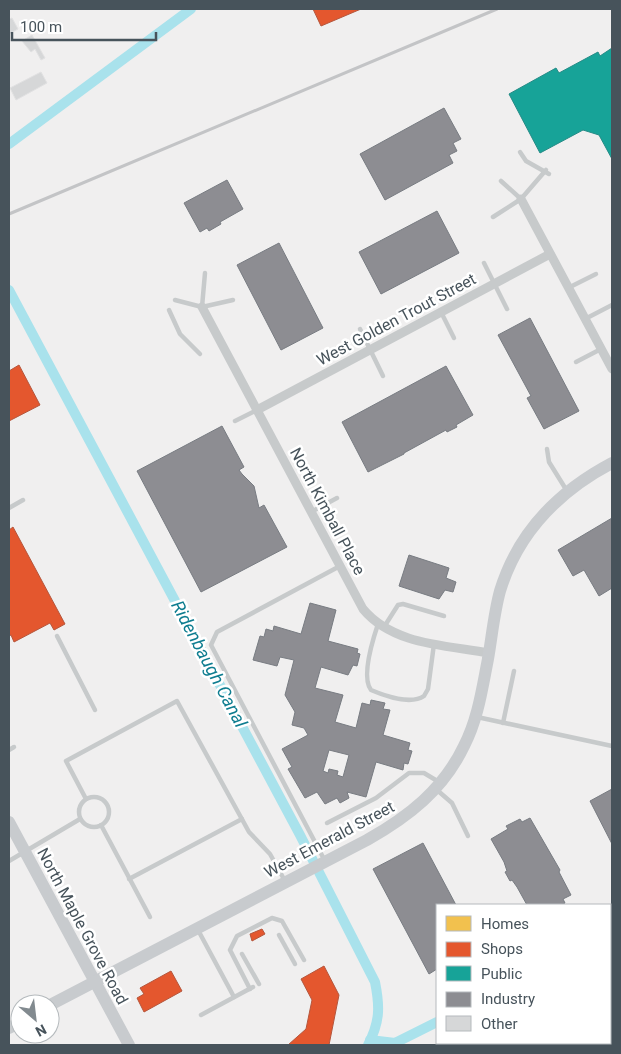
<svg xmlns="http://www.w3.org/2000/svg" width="621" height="1054" font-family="Roboto,sans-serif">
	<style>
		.homes { fill: #f2c14e; stroke: #bfa052 }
		.shops { fill: #e4572e; stroke: #b5563c }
		.public { fill: #17a398; stroke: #258b86 }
		.industry { fill: #8d8d92; stroke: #787c82; fill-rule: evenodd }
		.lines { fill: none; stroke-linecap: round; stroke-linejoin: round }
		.canal { stroke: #a9e2ec; stroke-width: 10 }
		.building { fill: #d6d7d8; stroke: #e1e1e2 }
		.lane { stroke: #c7cacb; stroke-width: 4.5 }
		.street { stroke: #c7cacb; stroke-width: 9 }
		.secondary { stroke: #c8cbce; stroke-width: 12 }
		.rail { stroke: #c3c4c6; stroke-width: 3 }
		.labels { text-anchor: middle; stroke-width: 5; stroke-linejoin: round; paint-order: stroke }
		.street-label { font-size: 16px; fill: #47535b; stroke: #fff }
		.water-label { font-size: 18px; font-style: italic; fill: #0e7d90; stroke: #fff }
	</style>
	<rect width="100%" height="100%" fill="#f0efef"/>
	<g class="homes">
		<path d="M610,955L612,959V980L610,976Z"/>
		<rect x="469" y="1043" width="27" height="2"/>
	</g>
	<g class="shops">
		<path d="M313,9H361L321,26Z"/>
		<path d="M19,365L40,405L9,421V371Z"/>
		<path d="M13,527L65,624L54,630L50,623L14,642L11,635L9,636V530Z"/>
		<path d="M262,929L265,934L252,941L250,934Z"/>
		<path d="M324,966L339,995L329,1045H288L306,1029L312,1000L301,979Z"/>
		<path d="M171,971L182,991L144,1012L137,998L144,994L140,988Z"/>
	</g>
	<path class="public" d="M612,48V159L599,135L583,130L540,153L509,94L556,68L559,73L598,52L600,56Z"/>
	<g class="industry">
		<path d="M444,108L461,139L453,143L457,151L449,155L453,163L385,200L360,154Z"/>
		<path d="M227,180L243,209L220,222L221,224L209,231L207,228L200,232L184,203Z"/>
		<path d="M437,211L459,253L381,294L359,252Z"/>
		<path d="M279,243L323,328L281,350L237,265Z"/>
		<path d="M530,318L579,411L544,429L527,398L531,396L498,335Z"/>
		<path d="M446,366L473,415L456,425L457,427L447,432L446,430L404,453V454L368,472L342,422Z"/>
		<path d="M222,426L244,467L239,470L242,474L254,486L259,508L264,505L287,547L201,592L137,471Z"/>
		<path d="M612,518V588L599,596L584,570L573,576L558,550Z"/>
		<path d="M409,555L449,568L446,578L456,582L453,592L445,590L439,599L399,586Z"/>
		<path d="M310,603L336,610L328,641L358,649L357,653L360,654L357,666L353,665L348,675L321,667L315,688L343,695L335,722L356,728L362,703L370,705L371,700L385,703L383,709L390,710L383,735L410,743L408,750L412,751L408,764L404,763L403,770L376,762L366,797L347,792L349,798L340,803L337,798L325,804L317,792L305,798L288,769L292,767L282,749L308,735L304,728L292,725L295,712L285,695L294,660L280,657L277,666L253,660L260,636L264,637L266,629L273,631L274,626L301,634ZM329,750L349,755L343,777L337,775L338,771L329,769L328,773L323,771Z"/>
		<path d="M612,789V844L590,801Z"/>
		<path d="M530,818L560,870L559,872L571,895L563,899L565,903L561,905H527L517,887L512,880L510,881L505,872L507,871L504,862L491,839L508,829L506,826L520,819L522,822Z"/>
		<path d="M423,843L456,905H437V969L429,974L373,869Z"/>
	</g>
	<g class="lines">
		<g class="canal">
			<path d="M9,144L191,9"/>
			<path d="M9,290L300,835L375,982C380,1007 380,1022 368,1045"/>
			<path d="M610,930L612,929"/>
			<path d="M370,1040L395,1043L437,1022"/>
		</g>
	</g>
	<g class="building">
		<path d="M12,18L18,29L9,34V19Z"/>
		<path d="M32,35L45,58L41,60L35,49L31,52L22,41Z"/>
		<path d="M41,72L47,83L16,100L10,88Z"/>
	</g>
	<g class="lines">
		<g class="lane">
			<path d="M520,152L526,161L549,174"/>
			<path d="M521,199L546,170"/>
			<path d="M493,217L521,199L501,181"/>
			<path d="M484,263L507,309"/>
			<path d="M568,288L596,274"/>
			<path d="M175,300L202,307L205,273"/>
			<path d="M202,307L233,300"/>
			<path d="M169,310L180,334L200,354"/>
			<path d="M441,312L454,338"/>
			<path d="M585,319L612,305"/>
			<path d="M360,329L383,376"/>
			<path d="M576,362L601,349"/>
			<path d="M235,421L257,410"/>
			<path d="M547,449L549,462L567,491"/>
			<path d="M9,508L23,500"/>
			<path d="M311,512L337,498"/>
			<path d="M378,624C373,639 361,677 371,690C385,696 411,705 424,696L428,689L434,644"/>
			<path d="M384,627L398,605L403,604L444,616"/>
			<path d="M57,636L95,710"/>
			<path d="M477,717L612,746"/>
			<path d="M503,723L514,671"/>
			<path d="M9,750L14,747"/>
			<path d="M437,790L452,803L468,836"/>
			<circle cx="94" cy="812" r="15"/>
			<path d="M86,799L66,761L177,701L249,832L270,854L285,881"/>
			<path d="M327,823L376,798L409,773H424L439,782"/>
			<path d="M101,825L150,917"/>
			<path d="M9,861L80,819"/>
			<path d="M325,861L211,645L217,632L340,566"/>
			<path d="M129,879L242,819"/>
			<path d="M198,930L234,997"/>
			<path d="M279,935L295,964"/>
			<path d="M242,954L259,984"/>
			<path d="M250,989L230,950L237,936L272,918L282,921L304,960"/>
			<path d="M201,1015L253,987"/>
		</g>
		<g class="street">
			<path d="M521,199L612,369"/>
			<path d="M202,307L363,609C393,645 445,645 489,653"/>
			<path d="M257,410L550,254"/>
			<path d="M610,1017L612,1013"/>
			<path d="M584,1045L588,1043"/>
		</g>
		<g class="secondary">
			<path d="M9,822L129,1045"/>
			<path d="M50,1005L367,840C408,817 443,790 464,746C478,719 482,689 488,659C492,636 494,613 500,591C518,532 559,491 612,463"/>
			<path d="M9,1028L20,1022"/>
		</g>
		<path class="rail" d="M9,214L497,9"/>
	</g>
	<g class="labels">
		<g class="street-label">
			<text transform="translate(396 319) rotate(-28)" y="6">West Golden Trout Street</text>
			<text transform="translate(328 511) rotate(62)" y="6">North Kimball Place</text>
			<text transform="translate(329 839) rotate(-28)" y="6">West Emerald Street</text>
			<text transform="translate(83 926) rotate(62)" y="6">North Maple Grove Road</text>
		</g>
		<g class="water-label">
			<text transform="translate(209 664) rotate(62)" y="6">Ridenbaugh Canal</text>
		</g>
	</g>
	<rect width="621" height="1054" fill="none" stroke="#47535b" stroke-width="20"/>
	<rect x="436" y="904" width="175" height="140" fill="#ffffff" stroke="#b5babd"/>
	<rect x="446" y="916" width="25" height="15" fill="#f2c14e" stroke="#b5babd"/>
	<text x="481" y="929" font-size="15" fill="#47535b">Homes</text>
	<rect x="446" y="942" width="25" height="15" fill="#e4572e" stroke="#b5babd"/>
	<text x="481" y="954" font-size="15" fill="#47535b">Shops</text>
	<rect x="446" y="966" width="25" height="15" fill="#17a398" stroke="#b5babd"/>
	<text x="481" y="979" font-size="15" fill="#47535b">Public</text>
	<rect x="446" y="992" width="25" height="15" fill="#8d8d92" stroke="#b5babd"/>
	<text x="481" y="1004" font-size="15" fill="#47535b">Industry</text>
	<rect x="446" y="1016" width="25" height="15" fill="#d6d7d8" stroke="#b5babd"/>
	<text x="481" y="1029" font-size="15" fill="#47535b">Other</text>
	<g transform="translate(35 1019) rotate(152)"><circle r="24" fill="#ffffff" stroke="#b5babd"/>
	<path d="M0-4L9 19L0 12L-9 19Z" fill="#828a8f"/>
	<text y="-8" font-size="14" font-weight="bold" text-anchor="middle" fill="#47535b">N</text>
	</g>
	<path d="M12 32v8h144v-8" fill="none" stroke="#47535b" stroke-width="2.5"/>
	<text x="20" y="32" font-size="15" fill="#47535b" stroke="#ffffff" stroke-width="4" paint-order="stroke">100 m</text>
</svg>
